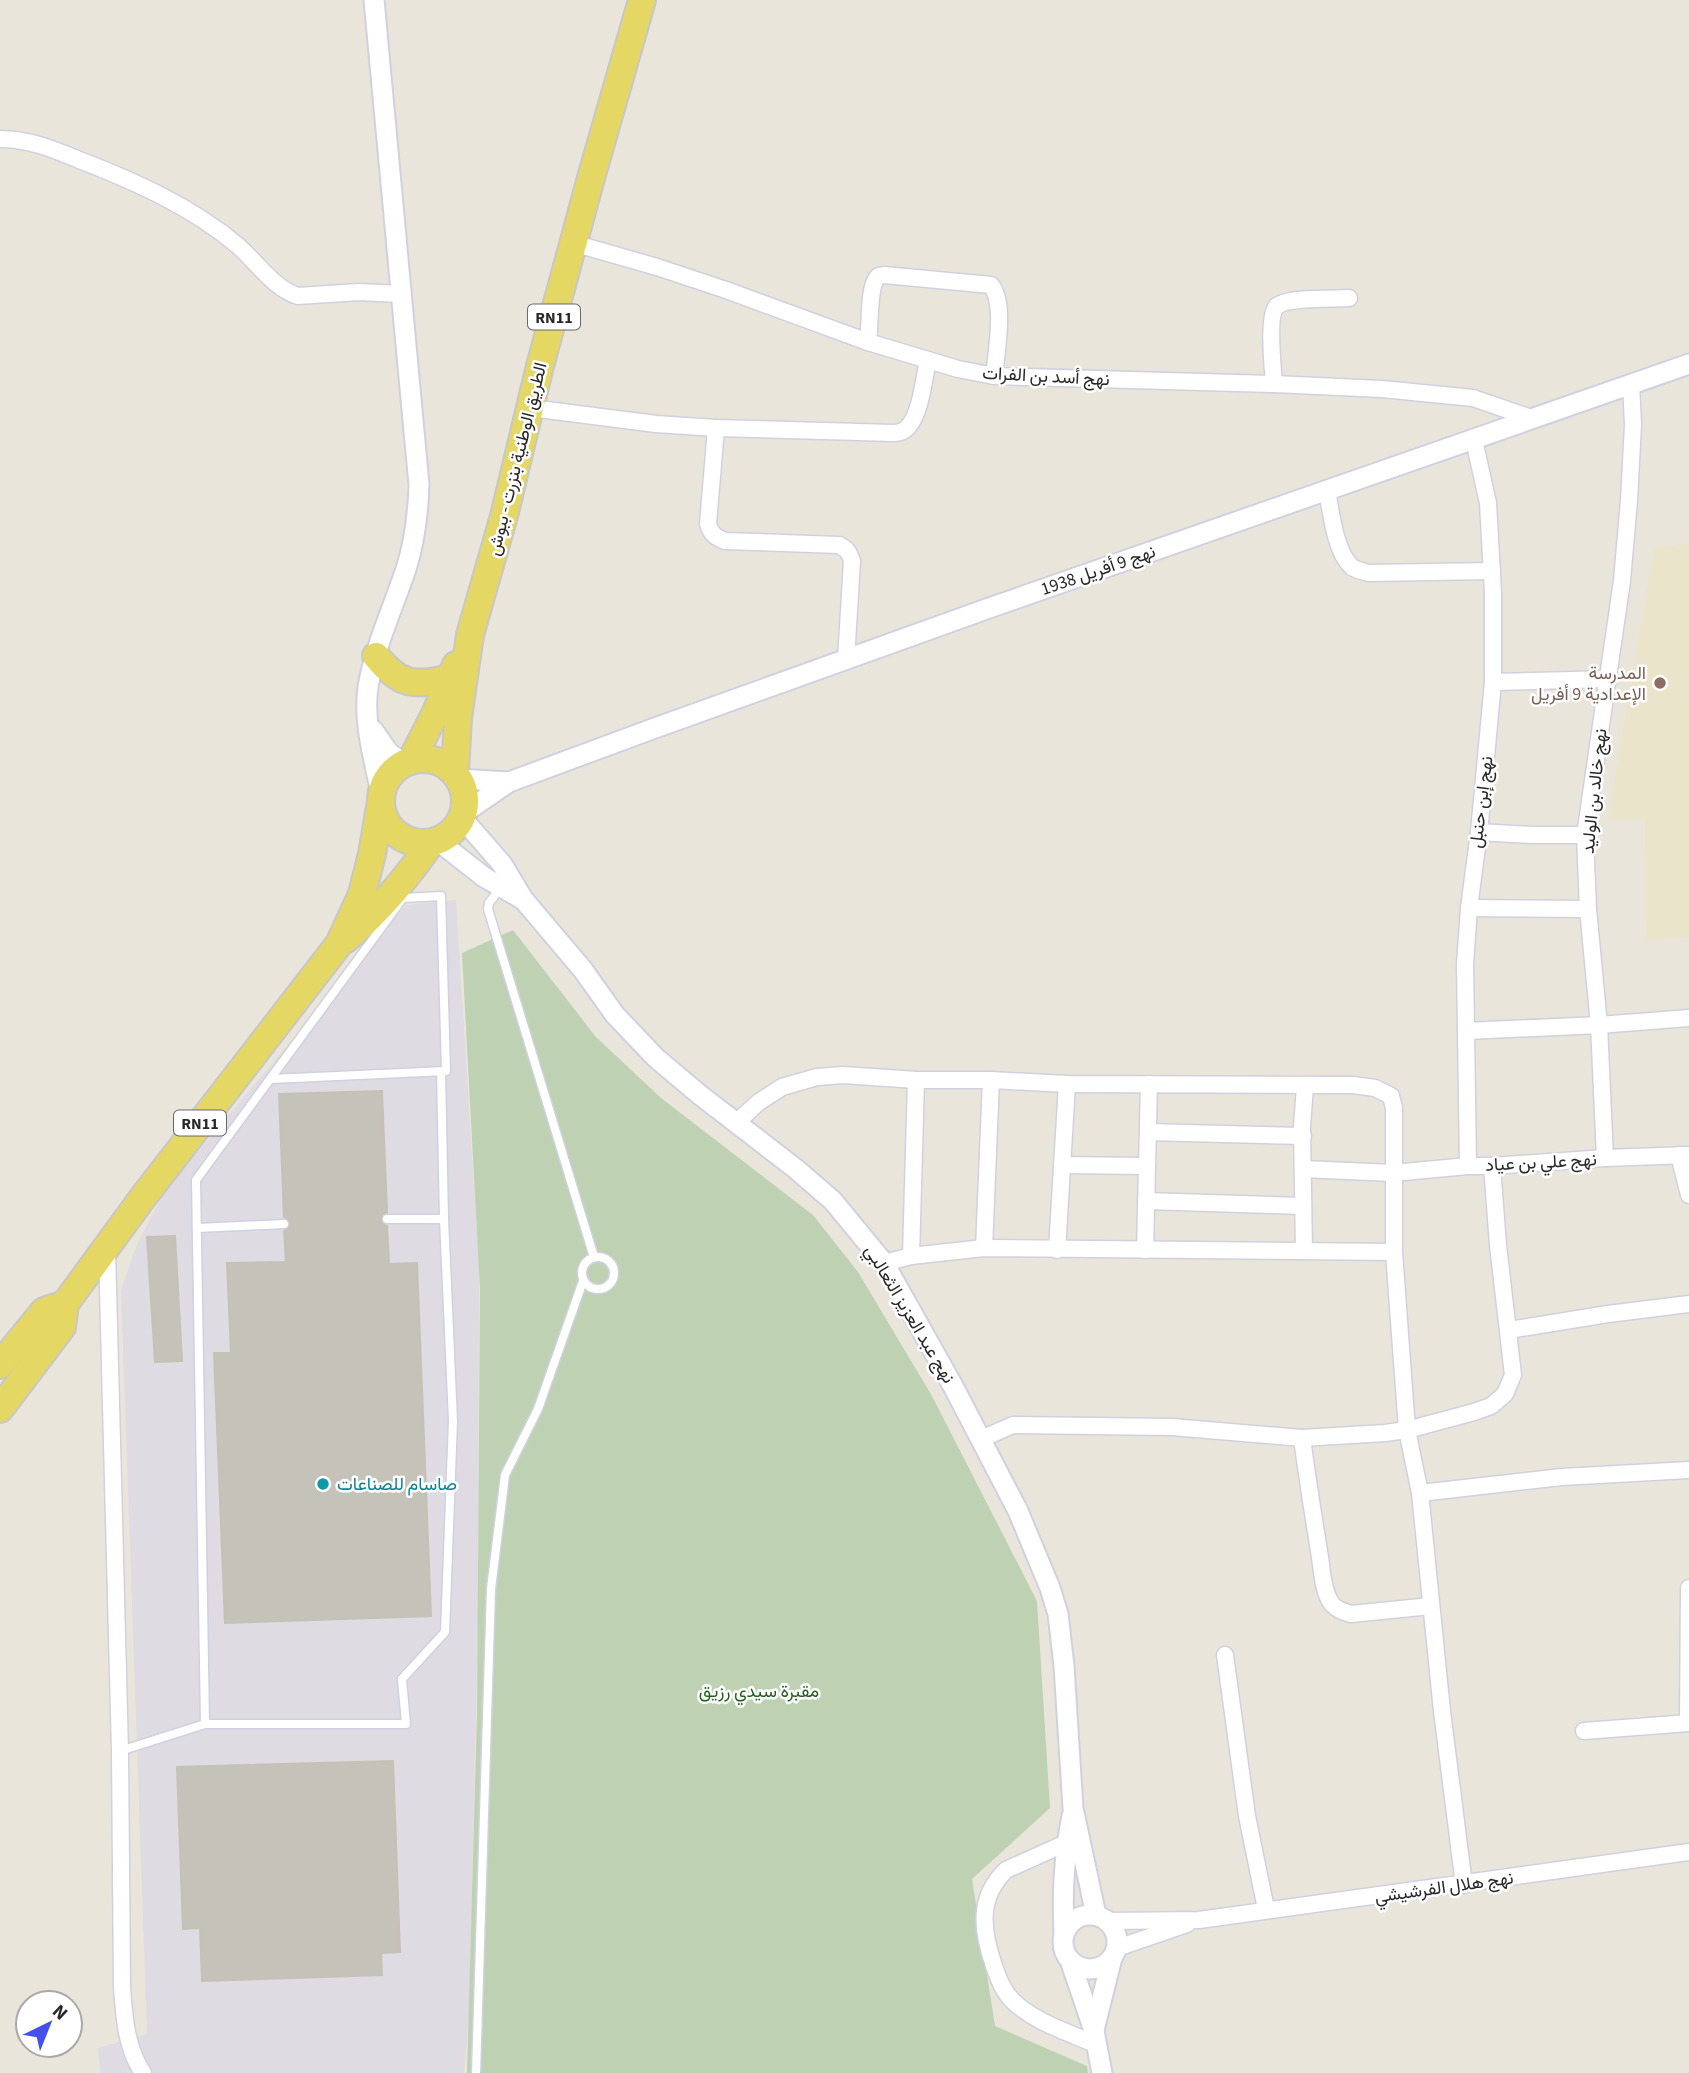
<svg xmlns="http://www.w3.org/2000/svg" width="1689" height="2073" font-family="'Source Sans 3',Vazirmatn,sans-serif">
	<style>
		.industrial { fill: #dedbe2 }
		.education { fill: #eae4cb }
		.cemetery { fill: #bed2b3 }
		.building { fill: #c5c2ba; stroke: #c5c1b5; stroke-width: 2 }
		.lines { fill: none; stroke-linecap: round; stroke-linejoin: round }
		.service-casing { stroke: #d0d1e0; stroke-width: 11 }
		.minor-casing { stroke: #d0d1e0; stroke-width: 19 }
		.tertiary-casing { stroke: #d0d1e0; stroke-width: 23 }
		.primary-casing { stroke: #c7c7c7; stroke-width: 30 }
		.service { stroke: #fff; stroke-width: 8 }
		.minor { stroke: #fff; stroke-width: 16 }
		.tertiary { stroke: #fff; stroke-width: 19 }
		.primary { stroke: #e5d764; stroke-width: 26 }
		.education-dot { fill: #8d6e63; stroke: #fff; stroke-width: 2.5 }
		.culture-dot { fill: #0f9aa8; stroke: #fff; stroke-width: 2.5 }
		.labels { text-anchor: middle; stroke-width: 5; stroke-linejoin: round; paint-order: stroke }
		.shield { fill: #fff; stroke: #686868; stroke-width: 2 }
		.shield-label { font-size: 16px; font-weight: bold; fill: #282828 }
		.street-label { font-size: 18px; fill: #282828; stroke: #fff }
		.education-label { font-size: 18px; fill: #785e54; stroke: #fff; text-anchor: end }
		.culture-label { font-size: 18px; fill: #0d838f; stroke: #fff; text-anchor: start }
		.park-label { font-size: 18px; fill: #245f1e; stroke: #fff }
	</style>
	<rect width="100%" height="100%" fill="#eae5db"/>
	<path class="industrial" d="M456,900L479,1267L478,1625L469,2014L464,2073H100L98,2048L147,2034L121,1290L138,1242L167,1188L406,905Z"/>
	<path class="education" d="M1689,542V937L1646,940L1645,819H1608L1654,548Z"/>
	<path class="cemetery" d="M513,930L596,1037L661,1098L813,1215L858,1272L932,1396L1037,1601L1050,1808L972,1879L995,2026L1087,2066L1088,2073H467L477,1712L480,1289L462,953Z"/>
	<g class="building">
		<path d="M382,1091L387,1212L382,1215L381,1220L383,1224L387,1226L389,1264L417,1263L431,1616L225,1623L214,1353H231L227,1263L286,1262L284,1231L288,1229L290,1224L289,1220L284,1217L279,1094Z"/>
		<path d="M175,1236L182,1361L155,1362L147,1237Z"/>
		<path d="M393,1761L400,1952L381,1953L382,1975L202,1981L200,1928L183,1929L177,1767Z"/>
	</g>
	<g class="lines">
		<g class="service-casing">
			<g id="service">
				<path d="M501,887L489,903L488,909L594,1257"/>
				<path d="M387,1219H444"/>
				<path d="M198,1228L284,1224"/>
				<circle cx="598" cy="1273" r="16"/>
				<path d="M205,1724L196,1180L403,898L441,896L446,1071L271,1079"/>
				<path d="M120,1751L205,1724H406L402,1679L445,1632L453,1421L444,1219L441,1072"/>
				<path d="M476,2073L491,1589L505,1475L538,1409L583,1281"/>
			</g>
		</g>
		<g class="minor-casing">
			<g id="minor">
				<path d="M0,139C30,139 55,150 82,161C136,182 192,207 237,245C256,261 274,289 298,296L359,292L401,294"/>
				<path d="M573,243L657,267L726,290L868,342L958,369L994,376L1274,384L1382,389L1473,398L1534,419"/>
				<path d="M868,342C870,328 869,291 875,281C878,275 879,276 884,275L991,285C1006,304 996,353 994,376"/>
				<path d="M1274,384C1273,370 1267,315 1277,306C1287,297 1333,299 1349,298"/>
				<path d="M531,408L656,424L716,428L893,433C899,433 904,432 908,427C921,413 924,378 928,360"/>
				<path d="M716,428L708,524C711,534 715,537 725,541L839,545C847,549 849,552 852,561L846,660"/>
				<path d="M1327,490C1331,512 1335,552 1352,567C1356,570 1362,571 1368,573L1492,571"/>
				<path d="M1493,682L1608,679"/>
				<path d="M1479,832L1532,835H1585"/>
				<path d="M1469,908L1588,909"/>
				<path d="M1466,1031L1599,1025L1689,1018"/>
				<path d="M737,1122L759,1102L782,1087L817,1077L843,1075L916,1080H991L1067,1084L1353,1085L1375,1088L1391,1096L1394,1108V1252L1407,1430L1420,1493L1442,1711L1464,1885"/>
				<path d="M1148,1132L1303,1136"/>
				<path d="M1679,1155L1689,1195"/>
				<path d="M1605,1158L1599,1025L1588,909L1585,835L1622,581L1629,500L1633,425L1631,383"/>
				<path d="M1062,1165L1147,1166"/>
				<path d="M1468,1166L1465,964L1469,908L1479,832L1493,682V593L1488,503L1474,440"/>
				<path d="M1303,1169L1393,1173L1468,1166H1492L1605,1158L1689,1155"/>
				<path d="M1146,1201L1303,1206"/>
				<path d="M984,1248L991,1080"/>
				<path d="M107,1250L120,1751L122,1987C124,2016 126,2048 143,2073"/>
				<path d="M1057,1250L1067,1084"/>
				<path d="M1145,1250L1149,1084"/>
				<path d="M1304,1251L1302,1127L1305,1086"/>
				<path d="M911,1256L916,1080"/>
				<path d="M884,1263L911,1256L984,1248L1394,1252"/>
				<path d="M1509,1330L1608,1314L1689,1304"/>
				<path d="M1302,1438C1307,1476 1313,1514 1319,1551C1322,1567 1322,1591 1332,1604C1337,1610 1344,1612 1351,1614L1431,1606"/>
				<path d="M981,1439L1013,1425L1172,1427L1302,1438L1385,1433L1407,1430L1474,1412L1491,1406L1505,1394L1513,1375L1498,1245L1492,1166"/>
				<path d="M1420,1493L1562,1477L1689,1470"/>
				<path d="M1225,1655L1247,1816L1266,1909"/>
				<path d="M1688,1723L1689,1588"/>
				<path d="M1584,1731L1689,1723"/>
				<path d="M1066,1843L1006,1870C977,1898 982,1931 994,1966C999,1980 1003,1992 1015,2003C1037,2023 1070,2033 1097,2045"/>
				<path d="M1108,1921L1199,1920L1689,1852"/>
				<path d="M1117,1948L1187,1924"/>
			</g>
		</g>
		<g class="tertiary-casing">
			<g id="tertiary">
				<path d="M374,0L419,485C418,514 415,541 406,569C393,608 375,646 368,687C363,723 374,759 381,793"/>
				<path d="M373,730L389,753L404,763"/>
				<path d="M459,779L509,782"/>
				<path d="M464,813L509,782L655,728L992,607L1689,364"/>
				<path d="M462,818L502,864L523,899L583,970L615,1015L656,1058L700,1095L796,1169L833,1201L884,1263L953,1386L1018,1511L1050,1588L1058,1614L1064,1666L1073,1808L1096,1915"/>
				<path d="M438,841L484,877L522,899"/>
				<circle cx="1090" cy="1942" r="27"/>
				<path d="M1064,1933C1062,1893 1064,1855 1072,1816"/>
				<path d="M1070,1960L1094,2031L1102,2073"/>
				<path d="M1094,2030L1112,1958"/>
			</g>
		</g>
		<g class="primary-casing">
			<g id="primary">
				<path d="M376,656C399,685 415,687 450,678"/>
				<circle cx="423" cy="801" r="42"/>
				<path d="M411,761L435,714L456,665"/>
				<path d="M455,772L458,718L470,635L504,516L540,366L591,178L642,0"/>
				<path d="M346,939C379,911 406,879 431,843"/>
				<path d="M0,1365L44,1311L65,1304"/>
				<path d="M0,1409L62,1327L65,1304L141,1200L339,944L362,894L372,854L381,801"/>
			</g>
		</g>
		<use href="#service" class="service"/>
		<use href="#minor" class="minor"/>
		<use href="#tertiary" class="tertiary"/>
		<use href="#primary" class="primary"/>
	</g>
	<circle class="education-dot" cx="1660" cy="683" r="7"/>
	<circle class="culture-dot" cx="323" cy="1484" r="7"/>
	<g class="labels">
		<g class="shield">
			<rect x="528" y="304.5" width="52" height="25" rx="5"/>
			<rect x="174" y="1110.5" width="52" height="25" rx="5"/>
		</g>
		<g class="shield-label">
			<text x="554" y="323">RN11</text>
			<text x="200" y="1129">RN11</text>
		</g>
		<g class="street-label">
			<text transform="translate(1046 376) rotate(3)" y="6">نهج أسد بن الفرات</text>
			<text transform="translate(517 459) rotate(-76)" y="6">الطريق الوطنية بنزرت - ببوش</text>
			<text transform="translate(1098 570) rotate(-19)" y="6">نهج 9 أفريل 1938</text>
			<text transform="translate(1594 791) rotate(-84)" y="6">نهج خالد بن الوليد</text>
			<text transform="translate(1481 802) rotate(-83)" y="6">نهج إبن حنبل</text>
			<text transform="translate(1541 1162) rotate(-3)" y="6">نهج علي بن عياد</text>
			<text transform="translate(910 1314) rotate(59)" y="6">نهج عبد العزيز الثعالبي</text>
			<text transform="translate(1444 1887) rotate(-8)" y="6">نهج هلال الفرشيشي</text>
		</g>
		<g class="education-label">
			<text x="1646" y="679">المدرسة<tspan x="1646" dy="21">الإعدادية 9 أفريل</tspan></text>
		</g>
		<g class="culture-label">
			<text x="337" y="1490">صاسام للصناعات</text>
		</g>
		<g class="park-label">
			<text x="759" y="1697">مقبرة سيدي رزيق</text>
		</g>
	</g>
	<g transform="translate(49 2024) rotate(43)"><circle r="33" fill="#ffffff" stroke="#a9a9a9" stroke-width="2"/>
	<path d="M0-5L12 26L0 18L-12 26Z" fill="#4550ec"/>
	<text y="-10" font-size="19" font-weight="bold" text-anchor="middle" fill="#282828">N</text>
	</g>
</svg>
